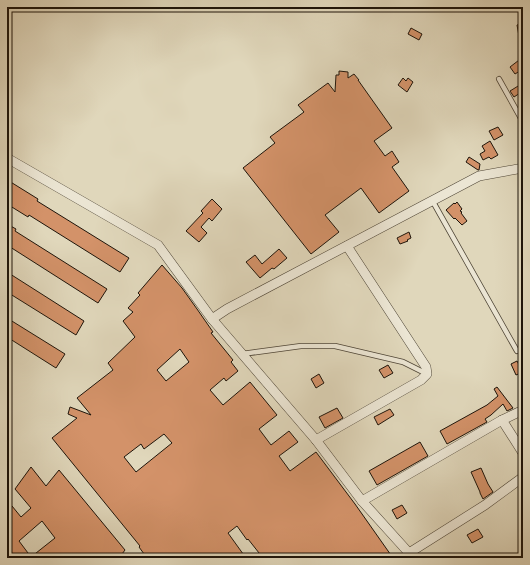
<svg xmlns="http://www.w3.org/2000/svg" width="530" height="565" font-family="'Old Standard TT',serif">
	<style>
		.building { fill: #d39269; stroke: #1d140a; fill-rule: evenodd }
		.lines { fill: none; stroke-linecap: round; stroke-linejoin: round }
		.service-casing { stroke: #4e4536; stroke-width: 6 }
		.minor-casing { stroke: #4e4536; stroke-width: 10 }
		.service { stroke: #ebe5d3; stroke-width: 4.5 }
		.minor { stroke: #ebe5d3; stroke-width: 9 }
	</style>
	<rect width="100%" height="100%" fill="#e0d7bb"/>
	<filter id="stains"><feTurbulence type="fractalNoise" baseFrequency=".005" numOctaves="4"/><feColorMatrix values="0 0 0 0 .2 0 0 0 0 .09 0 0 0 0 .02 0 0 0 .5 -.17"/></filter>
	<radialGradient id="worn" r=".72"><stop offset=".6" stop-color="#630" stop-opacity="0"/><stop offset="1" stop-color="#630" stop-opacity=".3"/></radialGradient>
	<g class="building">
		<path d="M523,23V42H520L517,25Z"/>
		<path d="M411,28L422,34L419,40L408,34Z"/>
		<path d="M523,57V69L515,74L510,67Z"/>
		<path d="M339,71L348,72V78L354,74L359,80H358L392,128L374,141L385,156L392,151L399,162L392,167L409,191L379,213L361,188L325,215L339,232L311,254L243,168L275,143L270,137L304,112L298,105L328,83L335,92L336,75H339Z"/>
		<path d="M403,78L406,81L408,78L413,82L407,92L398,85Z"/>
		<path d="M523,83V91L514,97L510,91Z"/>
		<path d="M498,127L503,135L494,140L489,131Z"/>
		<path d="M490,141L498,155L491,159L489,157L483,160L480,154L485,151L482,146Z"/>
		<path d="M469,157L480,164L479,170H478L466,162Z"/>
		<path d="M9,181L38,199L37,201L129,258L120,272L29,215L28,217L7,204V184Z"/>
		<path d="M212,199L222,209L212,221L209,218L201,227L207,233L199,242L186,231L203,213L201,211Z"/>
		<path d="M457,202L462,209L460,211L462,212L461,213L467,221L462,225L455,218L454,219L446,210L454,203L455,204Z"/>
		<path d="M7,224L16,229L15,231L107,289L98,303L7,245Z"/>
		<path d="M409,232L411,238L407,240L408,241L400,244L397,238Z"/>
		<path d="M279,249L287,258L274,269L272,268L260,278L246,262L255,255L262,264Z"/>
		<path d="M162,265L182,288L197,309L213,332L211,333L233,360L231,362L238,371L226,381L224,378L210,390L223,405L250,382L277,415L259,429L271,445L289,431L298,442L279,456L290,471L316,452L355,504L393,558H263L248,539L247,540L237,526L228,533L246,558H147L139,547L140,546L52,438L77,418L68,414L70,407L91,415L77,398L113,370L108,363L135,337L123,321L133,312L128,308L140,295L138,293ZM180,349L189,362L166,381L157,370ZM164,434L172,443L136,472L124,457L141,444L144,449Z"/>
		<path d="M7,272L84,321L76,335L7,292Z"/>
		<path d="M7,318L65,354L56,368L7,337Z"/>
		<path d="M517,361L523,372L516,375L511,364Z"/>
		<path d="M388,365L393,373L384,378L379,370Z"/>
		<path d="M319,374L324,383L316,388L311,379Z"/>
		<path d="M497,387L513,408L507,411L503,404L491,415L485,419L487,422L447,444L440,431L487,405L498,396L494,389Z"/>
		<path d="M337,408L343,418L325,428L319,417Z"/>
		<path d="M390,409L394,415L378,425L374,417Z"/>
		<path d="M420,442L428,456L377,485L369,471Z"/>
		<path d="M31,467L46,486L59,470L125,550L119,558H7V510L12,506L21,517L31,508L15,489ZM42,521L55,538L31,557L19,541Z"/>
		<path d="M481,468L488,484L493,492L483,499L480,493V492L471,472Z"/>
		<path d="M402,505L407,513L397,519L392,510Z"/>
		<path d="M478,529L483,537L472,543L467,535Z"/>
	</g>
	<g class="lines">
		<g class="service-casing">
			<g id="service">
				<path d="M499,79L523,122"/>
				<path d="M432,200L517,351"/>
				<path d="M242,354L301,346H335L403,362L427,374"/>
			</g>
		</g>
		<g class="minor-casing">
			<g id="minor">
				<path d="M7,158L158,245L212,319L316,440L362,501L409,553L416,558"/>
				<path d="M212,319L227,309L479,176L523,168"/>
				<path d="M502,420L523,453"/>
				<path d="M316,440L421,380L427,374L426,367L347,246"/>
				<path d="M362,501L502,420L523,410"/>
				<path d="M409,553L485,505L523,477"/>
			</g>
		</g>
		<use href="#service" class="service"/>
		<use href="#minor" class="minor"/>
	</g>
	<rect width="530" height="565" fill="none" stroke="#e0d7bb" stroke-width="24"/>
	<rect x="8" y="8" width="514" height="549" fill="none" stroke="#1d140a" stroke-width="2"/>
	<rect x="12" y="12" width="506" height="541" fill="none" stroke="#1d140a"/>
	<rect width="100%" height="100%" filter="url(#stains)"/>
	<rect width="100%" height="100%" fill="url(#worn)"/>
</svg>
